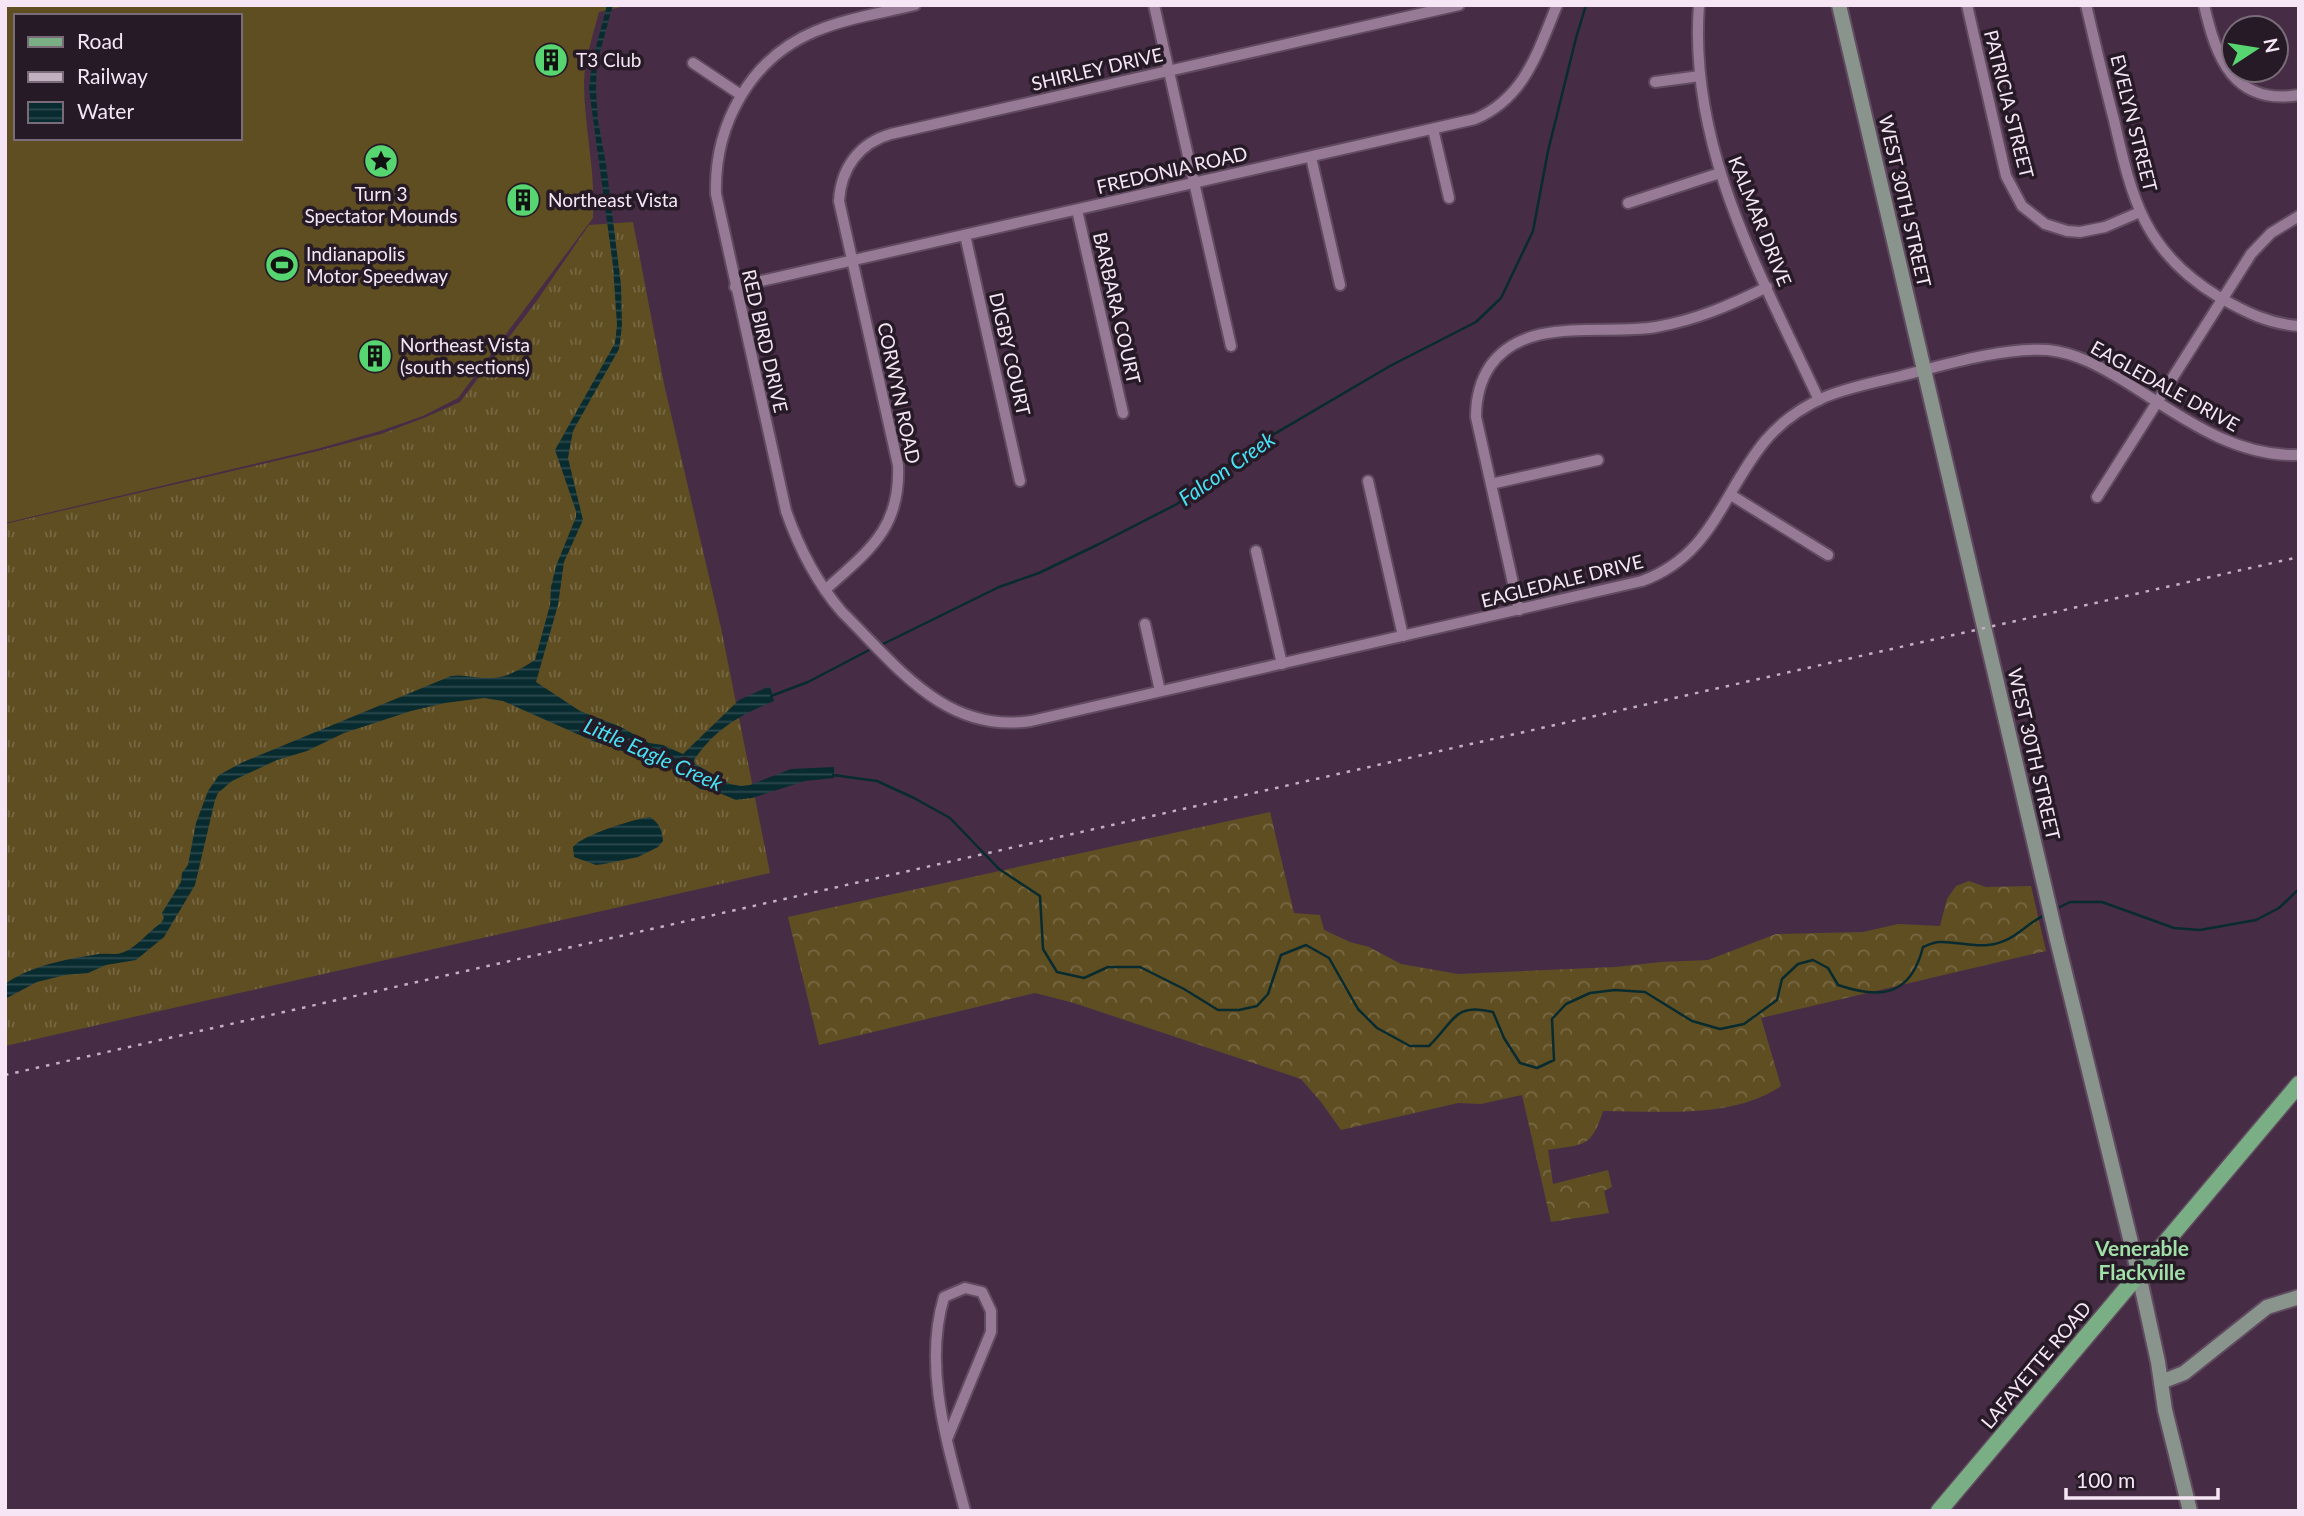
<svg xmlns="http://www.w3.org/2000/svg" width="2304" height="1516" font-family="Lato,sans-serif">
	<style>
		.grass { fill: url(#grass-tufts) }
		.forest { fill: url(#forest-crowns) }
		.pitch { fill: #604e23; fill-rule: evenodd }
		.water { fill: url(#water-rules) }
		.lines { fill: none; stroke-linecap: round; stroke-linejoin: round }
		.stream { stroke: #082b2f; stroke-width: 2.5 }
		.street-casing { stroke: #614b60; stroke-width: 14 }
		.secondary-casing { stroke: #614b60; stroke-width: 18 }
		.primary-casing { stroke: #614b60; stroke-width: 19 }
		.street { stroke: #977a95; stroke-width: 10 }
		.secondary { stroke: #89948d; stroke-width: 14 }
		.primary { stroke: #7aae84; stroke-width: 16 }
		.rail { stroke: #c2b0c1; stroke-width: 2.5; stroke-dasharray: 3.5 7; stroke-linecap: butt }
		.labels { text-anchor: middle; stroke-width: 7; stroke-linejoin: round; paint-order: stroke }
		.poi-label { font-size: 19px; fill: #f6e6f5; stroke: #251a25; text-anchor: start }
		.street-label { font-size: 19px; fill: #f6e6f5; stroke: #251a25 }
		.water-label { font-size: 21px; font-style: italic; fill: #48e2f6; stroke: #251a25 }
		.neighbourhood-label { font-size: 21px; font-weight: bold; fill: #a1e0a8; stroke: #251a25 }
	</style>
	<defs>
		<pattern id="grass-tufts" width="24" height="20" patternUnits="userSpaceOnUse" patternTransform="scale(1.75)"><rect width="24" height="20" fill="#604e23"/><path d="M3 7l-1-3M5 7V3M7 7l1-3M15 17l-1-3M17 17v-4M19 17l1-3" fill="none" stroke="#776844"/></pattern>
		<pattern id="forest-crowns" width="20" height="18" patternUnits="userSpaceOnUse" patternTransform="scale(1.75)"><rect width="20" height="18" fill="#604e23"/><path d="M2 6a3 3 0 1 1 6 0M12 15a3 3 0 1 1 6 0" fill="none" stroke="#776844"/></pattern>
		<pattern id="water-rules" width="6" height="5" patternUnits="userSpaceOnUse" patternTransform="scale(1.75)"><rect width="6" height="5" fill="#082b2f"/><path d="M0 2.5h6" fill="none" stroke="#2d4a4e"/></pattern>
	</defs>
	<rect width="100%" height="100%" fill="#462d45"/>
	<path class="grass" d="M633,222L664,384L721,628L770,873L5,1046V524L318,451L381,434L424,418L460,402L536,302L589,225Z"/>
	<path class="forest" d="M1270,812L1294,913L1320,915L1324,930L1350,942L1369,947L1401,964L1458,974L1615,967L1661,962L1708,960L1776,934L1863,932L1898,924L1940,926L1947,899L1956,886L1969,881L1986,887L2031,886L2046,951L1761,1018L1781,1086C1733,1119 1659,1111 1603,1111C1591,1149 1583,1144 1548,1150L1553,1184L1608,1170L1612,1187L1604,1191L1609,1213L1551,1222L1522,1095L1481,1104L1458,1103L1341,1130L1321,1102L1301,1079L1074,1003L1035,993L819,1045L788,917Z"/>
	<path class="pitch" d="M5,5H630L599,12C593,35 585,58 584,82C584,127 596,172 593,218L458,398L423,416L380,431L317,449L5,523ZM16,16H240V138H16Z"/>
	<g class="water">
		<path d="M607,5H613L597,63L596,90L598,121L606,164L621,285L622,326L619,349L573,431L568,458L583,520L564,562L558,605L536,682L580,711L621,727L649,743L663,745L683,754L739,700L770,686L774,701C740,715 715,729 694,760L695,764L730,784L741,786L750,785L791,769L834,767V778L805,781L752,798L736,800L717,792L700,789L670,767L593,741L503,701L484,698L445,703L411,711L344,733L307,751L277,760L232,781L218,793L215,800L195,885L164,937L136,960L106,965L88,973L65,975L37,982L5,999V984C32,965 67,959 99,954C109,953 117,956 126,951C139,945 149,931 161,923L164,918L162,913L181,882L182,873L188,865L196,823L208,791L219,775L243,762L451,676C464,674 474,678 486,678C506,679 519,670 535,660L550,605L551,587L556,566L576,517V511L555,450L615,343L617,325L613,266L589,89L592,62Z"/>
		<path d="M650,817C660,824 662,830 663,841L658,847L638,857L604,864L596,865L574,857L573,847C582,835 634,819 650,817Z"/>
	</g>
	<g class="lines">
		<g class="stream">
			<path d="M879,646L999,587L1039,573L1099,544L1177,504L1252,447L1390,366L1476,322L1501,298L1533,231L1548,151L1576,38L1586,5"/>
			<path d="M771,696L808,682L873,648"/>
			<path d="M833,775L877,781L914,798L950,818L999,869L1040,896L1043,949L1057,972L1084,978L1108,967H1140L1184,989L1218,1010H1239L1257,1006L1268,994L1281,955L1306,945L1329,958L1358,1009L1377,1028L1410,1046H1429C1454,1022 1454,1002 1493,1012L1504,1038L1520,1063L1537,1068L1554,1060L1552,1019L1566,1004L1590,993L1615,990L1645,992L1692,1021L1720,1029L1744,1024L1777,1000L1782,979L1798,964L1813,960L1828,968L1838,985C1882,1000 1911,995 1923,947C1928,945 1934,942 1939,942C1954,941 1971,947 1988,945C2015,942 2023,925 2045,915"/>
			<path d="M2054,910L2070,902H2102L2174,928L2200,930L2256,920L2279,908L2299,889"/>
		</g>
		<g class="street-casing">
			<g id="street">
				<path d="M915,5C882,13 847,18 816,31C750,58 714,125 716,194L786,511C799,548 816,582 842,612C897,666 945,734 1031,721L1642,581C1713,555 1722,493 1765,441C1781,422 1802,407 1825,397C1849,387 1876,382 1901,376C1944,365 2004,347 2048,350C2077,353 2101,367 2126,382C2179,415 2232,457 2299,455"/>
				<path d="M1154,5L1231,346"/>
				<path d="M1699,5C1688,148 1761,275 1819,400"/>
				<path d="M1967,5L2006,176L2022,206L2045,224L2067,231L2080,232L2105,227L2140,212"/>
				<path d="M2086,5C2095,43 2104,82 2114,120C2132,199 2144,252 2219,297C2245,312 2269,324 2299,326"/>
				<path d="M2204,5C2216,57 2233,106 2299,95"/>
				<path d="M693,63L741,95"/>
				<path d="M1655,82L1700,76"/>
				<path d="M1433,129L1449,198"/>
				<path d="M1311,157L1340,285"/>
				<path d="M1628,203L1720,173"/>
				<path d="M1077,210L1123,413"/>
				<path d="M965,235L1020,481"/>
				<path d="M735,287L1475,119C1525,98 1538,51 1557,5"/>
				<path d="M1368,481L1403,636"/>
				<path d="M1491,484L1598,460"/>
				<path d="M1731,495L1828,555"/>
				<path d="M2097,497L2251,254L2271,233L2299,216"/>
				<path d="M1256,551L1282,664"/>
				<path d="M825,590C868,551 901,529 898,465L839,201C841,168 859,143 891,134L1459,5"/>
				<path d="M1519,610L1476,417C1476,399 1480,381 1490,366C1526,315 1602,336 1656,327C1696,320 1731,305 1767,287"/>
				<path d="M1145,624L1160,691"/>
				<path d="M947,1439L991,1332V1311L982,1292L965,1288L944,1297C923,1367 947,1442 965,1511"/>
			</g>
		</g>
		<g class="secondary-casing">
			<g id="secondary">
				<path d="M1839,5L2057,940L2139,1275L2158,1362L2165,1410L2190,1511"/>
				<path d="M2161,1382L2184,1373L2267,1307L2299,1297"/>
			</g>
		</g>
		<g class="primary-casing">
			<path id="primary" d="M1939,1511L2299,1084"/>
		</g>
		<use href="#street" class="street"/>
		<use href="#secondary" class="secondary"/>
		<use href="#primary" class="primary"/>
		<path class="rail" d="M5,1075L2299,557"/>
	</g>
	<defs>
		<g id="building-disc" transform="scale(1.75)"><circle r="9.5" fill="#57d570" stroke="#251a25"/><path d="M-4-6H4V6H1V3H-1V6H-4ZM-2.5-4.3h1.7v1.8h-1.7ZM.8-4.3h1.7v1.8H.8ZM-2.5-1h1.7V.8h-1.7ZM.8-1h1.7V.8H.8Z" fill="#111"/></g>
		<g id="sight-disc" transform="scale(1.75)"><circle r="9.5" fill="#57d570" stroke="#251a25"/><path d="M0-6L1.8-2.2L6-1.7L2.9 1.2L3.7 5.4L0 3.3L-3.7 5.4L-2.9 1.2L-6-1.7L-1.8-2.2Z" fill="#111"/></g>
		<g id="stadium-disc" transform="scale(1.75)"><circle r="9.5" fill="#57d570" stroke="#251a25"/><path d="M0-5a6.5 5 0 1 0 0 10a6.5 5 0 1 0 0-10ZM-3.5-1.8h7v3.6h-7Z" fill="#111"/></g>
	</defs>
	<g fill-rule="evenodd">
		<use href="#building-disc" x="551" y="60"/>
		<use href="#sight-disc" x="381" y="161"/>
		<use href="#building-disc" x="523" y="200"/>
		<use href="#stadium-disc" x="282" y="265"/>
		<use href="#building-disc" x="375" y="356"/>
	</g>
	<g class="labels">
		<g class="poi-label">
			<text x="576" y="67">T3 Club</text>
			<text x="381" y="201" text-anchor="middle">Turn 3<tspan x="381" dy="22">Spectator Mounds</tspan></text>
			<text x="548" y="207">Northeast Vista</text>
			<text x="306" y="261">Indianapolis<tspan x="306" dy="22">Motor Speedway</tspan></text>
			<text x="400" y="352">Northeast Vista<tspan x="400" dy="22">(south sections)</tspan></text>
		</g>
		<g class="street-label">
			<text transform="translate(1097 69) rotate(-13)" y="7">SHIRLEY DRIVE</text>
			<text transform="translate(2009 104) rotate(76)" y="7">PATRICIA STREET</text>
			<text transform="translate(2134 123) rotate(76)" y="7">EVELYN STREET</text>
			<text transform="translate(1172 170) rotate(-13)" y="7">FREDONIA ROAD</text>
			<text transform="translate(1905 201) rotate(77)" y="7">WEST 30TH STREET</text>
			<text transform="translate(1760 221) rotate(68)" y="7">KALMAR DRIVE</text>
			<text transform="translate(1117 308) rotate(77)" y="7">BARBARA COURT</text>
			<text transform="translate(765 341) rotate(77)" y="7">RED BIRD DRIVE</text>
			<text transform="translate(1010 354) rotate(77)" y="7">DIGBY COURT</text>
			<text transform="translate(2165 386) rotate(29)" y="7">EAGLEDALE DRIVE</text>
			<text transform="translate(899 393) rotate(78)" y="7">CORWYN ROAD</text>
			<text transform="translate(1562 581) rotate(-14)" y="7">EAGLEDALE DRIVE</text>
			<text transform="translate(2034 754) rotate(77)" y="7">WEST 30TH STREET</text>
			<text transform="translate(2036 1365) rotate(-50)" y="7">LAFAYETTE ROAD</text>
		</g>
		<g class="water-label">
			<text transform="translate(1227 469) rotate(-35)" y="7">Falcon Creek</text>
			<text transform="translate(653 755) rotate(24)" y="7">Little Eagle Creek</text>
		</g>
		<g class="neighbourhood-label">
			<text x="2142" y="1256">Venerable<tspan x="2142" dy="24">Flackville</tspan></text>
		</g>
	</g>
	<rect width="2304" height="1516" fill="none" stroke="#f6e6f5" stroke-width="14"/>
	<rect x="14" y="14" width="228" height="126" fill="#251a25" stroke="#796c78" stroke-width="2"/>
	<rect x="28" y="37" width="35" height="10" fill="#7aae84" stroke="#796c78" stroke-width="2"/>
	<text x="77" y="49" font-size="21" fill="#f6e6f5">Road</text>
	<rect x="28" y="72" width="35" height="10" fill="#c2b0c1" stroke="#796c78" stroke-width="2"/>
	<text x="77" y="84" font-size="21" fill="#f6e6f5">Railway</text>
	<rect x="28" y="102" width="35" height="21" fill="url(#water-rules)" stroke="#796c78" stroke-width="2"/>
	<text x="77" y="119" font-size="21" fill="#f6e6f5">Water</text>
	<g transform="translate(2255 49) rotate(78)"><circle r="33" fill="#251a25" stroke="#796c78" stroke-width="2"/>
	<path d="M0-5L12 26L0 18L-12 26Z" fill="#57d570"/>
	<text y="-10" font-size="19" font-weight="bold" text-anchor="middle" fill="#f6e6f5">N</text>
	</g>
	<path d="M2066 1488v10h152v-10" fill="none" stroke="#f6e6f5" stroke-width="3.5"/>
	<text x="2076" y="1488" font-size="21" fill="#f6e6f5" stroke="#251a25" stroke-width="5" paint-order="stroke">100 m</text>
</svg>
